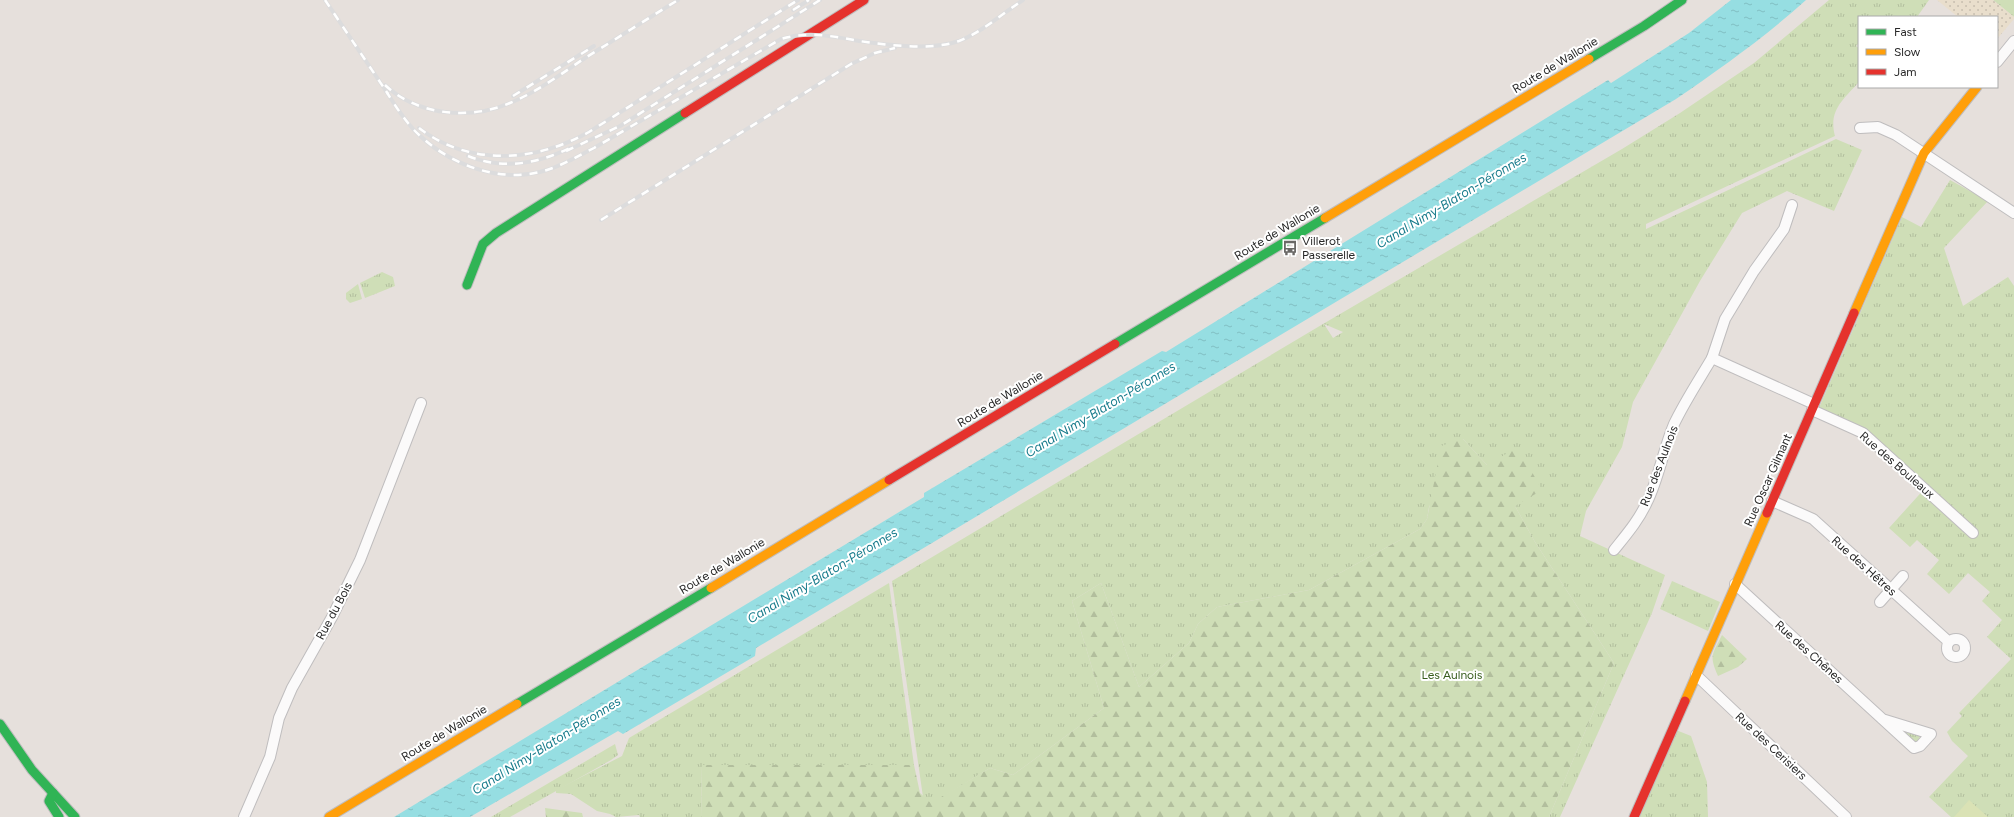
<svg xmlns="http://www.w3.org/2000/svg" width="2014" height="817" font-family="Figtree,sans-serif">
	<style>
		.grass { fill: url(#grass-tufts); fill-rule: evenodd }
		.forest { fill: url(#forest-firs) }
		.sand { fill: url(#sand-dots) }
		.pitch { fill: #dae2b5 }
		.water { fill: url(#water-ripples) }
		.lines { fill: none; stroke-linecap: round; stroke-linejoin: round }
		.street-casing { stroke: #bfbdbe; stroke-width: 12 }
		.fast-casing { stroke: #bfbdbe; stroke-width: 11 }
		.slow-casing { stroke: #bfbdbe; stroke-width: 11 }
		.jam-casing { stroke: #bfbdbe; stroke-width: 11 }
		.street { stroke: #fbfafa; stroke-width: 10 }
		.fast { stroke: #30b455; stroke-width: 9 }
		.slow { stroke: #ff9f0a; stroke-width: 9 }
		.jam { stroke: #e5322d; stroke-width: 9 }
		.rail-casing { stroke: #dcdcdd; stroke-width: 4 }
		.rail { stroke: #fff; stroke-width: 2.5; stroke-dasharray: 8; stroke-linecap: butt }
		.labels { text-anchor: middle; stroke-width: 4; stroke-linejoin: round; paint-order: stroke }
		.street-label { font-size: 12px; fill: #272727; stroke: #fff }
		.poi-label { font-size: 12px; fill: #272727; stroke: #fff; text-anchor: start }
		.park-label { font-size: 12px; fill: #385d1e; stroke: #fff }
		.water-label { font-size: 13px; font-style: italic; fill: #177b8b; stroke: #fff }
	</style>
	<defs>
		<pattern id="grass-tufts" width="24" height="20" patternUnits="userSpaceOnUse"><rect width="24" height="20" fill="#cfdeb7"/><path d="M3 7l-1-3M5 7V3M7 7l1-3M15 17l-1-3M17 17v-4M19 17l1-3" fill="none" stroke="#b2be9d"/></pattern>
		<pattern id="forest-firs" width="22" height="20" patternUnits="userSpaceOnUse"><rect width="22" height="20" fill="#cfdeb7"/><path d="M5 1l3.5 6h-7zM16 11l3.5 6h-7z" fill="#b2be9d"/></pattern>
		<pattern id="sand-dots" width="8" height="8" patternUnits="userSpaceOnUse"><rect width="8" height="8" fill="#e9decc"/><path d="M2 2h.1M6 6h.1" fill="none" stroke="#c8beaf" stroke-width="1.8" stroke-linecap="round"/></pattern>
		<pattern id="water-ripples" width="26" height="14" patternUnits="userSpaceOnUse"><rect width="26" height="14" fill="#96dee2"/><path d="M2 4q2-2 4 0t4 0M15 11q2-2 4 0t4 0" fill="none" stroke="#81bec2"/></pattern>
	</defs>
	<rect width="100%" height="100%" fill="#e6e0dc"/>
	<g class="grass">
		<path d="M1829,0H1929L1917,17H1859V43L1856,46L1859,48V82C1844,99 1828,110 1835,136L1646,224V229L1836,139L1862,150L1834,211L1787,191L1742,213L1700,281L1633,402L1622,447L1586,511L1580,536L1665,575L1652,613L1560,817H1549L1614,663L1535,542L1515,506L1487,465L1463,439L1429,507L1427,519L1420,529L1309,590L1217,607L1198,624L1189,643L1139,687L1101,583L1072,601L1104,708L1013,775L990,768L931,804L923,797L892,581L1323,324L1622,149L1680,113L1754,63ZM1324,324L1343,332L1333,338Z"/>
		<path d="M1993,0H2014V17Z"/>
		<path d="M1950,180L1988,201L1944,248L1963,306L2008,277L2014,286V817H1951L1929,797L1968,756L1952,741L1947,732L1962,716L1959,713L2011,659L1987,637L2002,620L1982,601L1990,592L1968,573L1949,594L1927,574L1939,560L1917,540L1910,547L1889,528L1927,486L1863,427L1819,408L1902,217L1921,227Z"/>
		<path d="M382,272L393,277L395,286L365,298L360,283Z"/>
		<path d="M358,284L362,299L350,303L346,299V293Z"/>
		<path d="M1672,581L1720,602L1708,631L1660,609Z"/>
		<path d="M889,583L914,765H702L701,817H640L639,815L616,817L610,814L597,811L571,794L556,793V790L622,756L629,738Z"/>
		<path d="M1896,727L1921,735L1916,744Z"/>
		<path d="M1676,730L1691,736L1707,782L1708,817H1639Z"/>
		<path d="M615,744L618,755L611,760L510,817H491Z"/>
	</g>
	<g class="forest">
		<path d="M1463,439L1487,465L1518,447L1542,490L1515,506L1535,542L1614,663L1549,817H701L702,765H914L920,793L931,803L990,768L1013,775L1104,708L1072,601L1101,583L1139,687L1189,643L1198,624L1217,607L1309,590L1420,529L1427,519L1441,446Z"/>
		<path d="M1722,635L1747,659L1738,667L1718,676C1709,655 1712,655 1722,635Z"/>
		<path d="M545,808L582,813L583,817H546Z"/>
	</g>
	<path class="sand" d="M1937,0H1993L2014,17V19L1997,39V17H1958Z"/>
	<path class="pitch" d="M1969,800L1988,817H1954Z"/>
	<path class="water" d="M1731,0H1806C1765,37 1721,68 1676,99L756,648L755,656L623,734L618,731L470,817H394L924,497V493L1162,351L1166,352L1608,80L1611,83L1689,33Z"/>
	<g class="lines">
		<g class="street-casing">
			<g id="street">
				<path d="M1997,62L2014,41"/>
				<path d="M1860,128L1878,127L1896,135L2014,213"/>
				<path d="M1712,358L1725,319L1754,271L1784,229L1792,205"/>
				<path d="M1812,410L1863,433L1973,533"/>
				<path d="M1772,501L1813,519L1949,642"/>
				<path d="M1614,550C1626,535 1639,520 1647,502C1659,478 1663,450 1674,424C1685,401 1699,380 1712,358L1814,404"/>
				<path d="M1735,584L1914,748L1920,746L1931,734L1882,719"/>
				<path d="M1880,602L1903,576"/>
				<circle cx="1956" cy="648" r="9"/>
				<path d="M1696,675L1846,817"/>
				<path d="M244,817L270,757L279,718L292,688L332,617L360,560L421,403"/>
			</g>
		</g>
		<g class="fast-casing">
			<g id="fast">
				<path d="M1589,59L1644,26L1682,0"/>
				<path d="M467,285L483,244L496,233L685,113"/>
				<path d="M1115,344L1325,218"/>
				<path d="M517,704L711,588"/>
				<path d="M0,724L32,770L75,817"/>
				<path d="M53,793L49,801L59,817"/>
			</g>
		</g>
		<g class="slow-casing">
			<g id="slow">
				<path d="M1325,218L1589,59"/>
				<path d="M1854,313L1924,153L1977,87"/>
				<path d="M711,588L889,480"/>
				<path d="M1685,701L1767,513"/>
				<path d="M329,817L517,704"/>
			</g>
		</g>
		<g class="jam-casing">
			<g id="jam">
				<path d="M685,113L864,0"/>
				<path d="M889,480L1115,344"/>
				<path d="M1767,513L1854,313"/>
				<path d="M1634,817L1685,701"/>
			</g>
		</g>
		<use href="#street" class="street"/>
		<use href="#fast" class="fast"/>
		<use href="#slow" class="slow"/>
		<use href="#jam" class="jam"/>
		<g class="rail-casing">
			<g id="rail">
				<path d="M325,0L388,94"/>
				<path d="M793,10L809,0"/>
				<path d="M385,85C418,116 470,120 510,103C537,92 561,74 585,58C616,39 647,19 678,0"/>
				<path d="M386,91C394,104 403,118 414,130C447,164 500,185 547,170C563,165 578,156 594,148L781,39C807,31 833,36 859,41C887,45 931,51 959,41C982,32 1002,14 1023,0"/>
				<path d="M513,96L594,46"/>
				<path d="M419,128C470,167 535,162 589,132L798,0"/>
				<path d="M566,151L620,126L820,0"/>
				<path d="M468,156C503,170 537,164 570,148"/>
				<path d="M601,220L851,64L875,53L895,48"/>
			</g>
		</g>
		<use href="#rail" class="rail"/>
	</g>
	<defs>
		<g id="bus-bare" transform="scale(1.2)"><path d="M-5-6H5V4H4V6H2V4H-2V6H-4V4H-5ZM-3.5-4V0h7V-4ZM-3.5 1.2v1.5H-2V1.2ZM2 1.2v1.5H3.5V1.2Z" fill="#6a6866" stroke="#fff" stroke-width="2.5" paint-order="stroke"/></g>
	</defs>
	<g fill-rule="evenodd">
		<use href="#bus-bare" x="1290" y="248"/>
	</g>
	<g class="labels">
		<g class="street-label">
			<text transform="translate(1555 65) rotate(-31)" y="4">Route de Wallonie</text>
			<text transform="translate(1277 232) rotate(-31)" y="4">Route de Wallonie</text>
			<text transform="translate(1000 399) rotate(-31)" y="4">Route de Wallonie</text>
			<text transform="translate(1897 465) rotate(41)" y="4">Rue des Bouleaux</text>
			<text transform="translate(1659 466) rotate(-69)" y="4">Rue des Aulnois</text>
			<text transform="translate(1768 480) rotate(-66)" y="4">Rue Oscar Gilmant</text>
			<text transform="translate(722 566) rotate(-31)" y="4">Route de Wallonie</text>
			<text transform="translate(1864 566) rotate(42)" y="4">Rue des Hêtres</text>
			<text transform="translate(334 611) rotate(-62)" y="4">Rue du Bois</text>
			<text transform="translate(1809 652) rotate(42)" y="4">Rue des Chênes</text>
			<text transform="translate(444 733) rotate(-31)" y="4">Route de Wallonie</text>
			<text transform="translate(1771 746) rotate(43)" y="4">Rue des Cerisiers</text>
		</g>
		<g class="poi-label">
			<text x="1302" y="245">Villerot<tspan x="1302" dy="14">Passerelle</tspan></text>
		</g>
		<g class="park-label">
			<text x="1452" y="679">Les Aulnois</text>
		</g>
		<g class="water-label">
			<text transform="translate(1451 200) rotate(-31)" y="5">Canal Nimy-Blaton-Péronnes</text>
			<text transform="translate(1100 409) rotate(-31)" y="5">Canal Nimy-Blaton-Péronnes</text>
			<text transform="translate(822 575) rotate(-31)" y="5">Canal Nimy-Blaton-Péronnes</text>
			<text transform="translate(546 745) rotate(-32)" y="5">Canal Nimy-Blaton-Péronnes</text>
		</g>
	</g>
	<rect x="1858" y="16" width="140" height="72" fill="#ffffff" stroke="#a9a9a9"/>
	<rect x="1866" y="29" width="20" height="6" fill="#30b455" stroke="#a9a9a9"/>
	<text x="1894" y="36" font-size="12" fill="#272727">Fast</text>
	<rect x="1866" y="49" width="20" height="6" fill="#ff9f0a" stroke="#a9a9a9"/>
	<text x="1894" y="56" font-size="12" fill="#272727">Slow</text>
	<rect x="1866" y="69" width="20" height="6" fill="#e5322d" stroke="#a9a9a9"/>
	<text x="1894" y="76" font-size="12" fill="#272727">Jam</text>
</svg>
